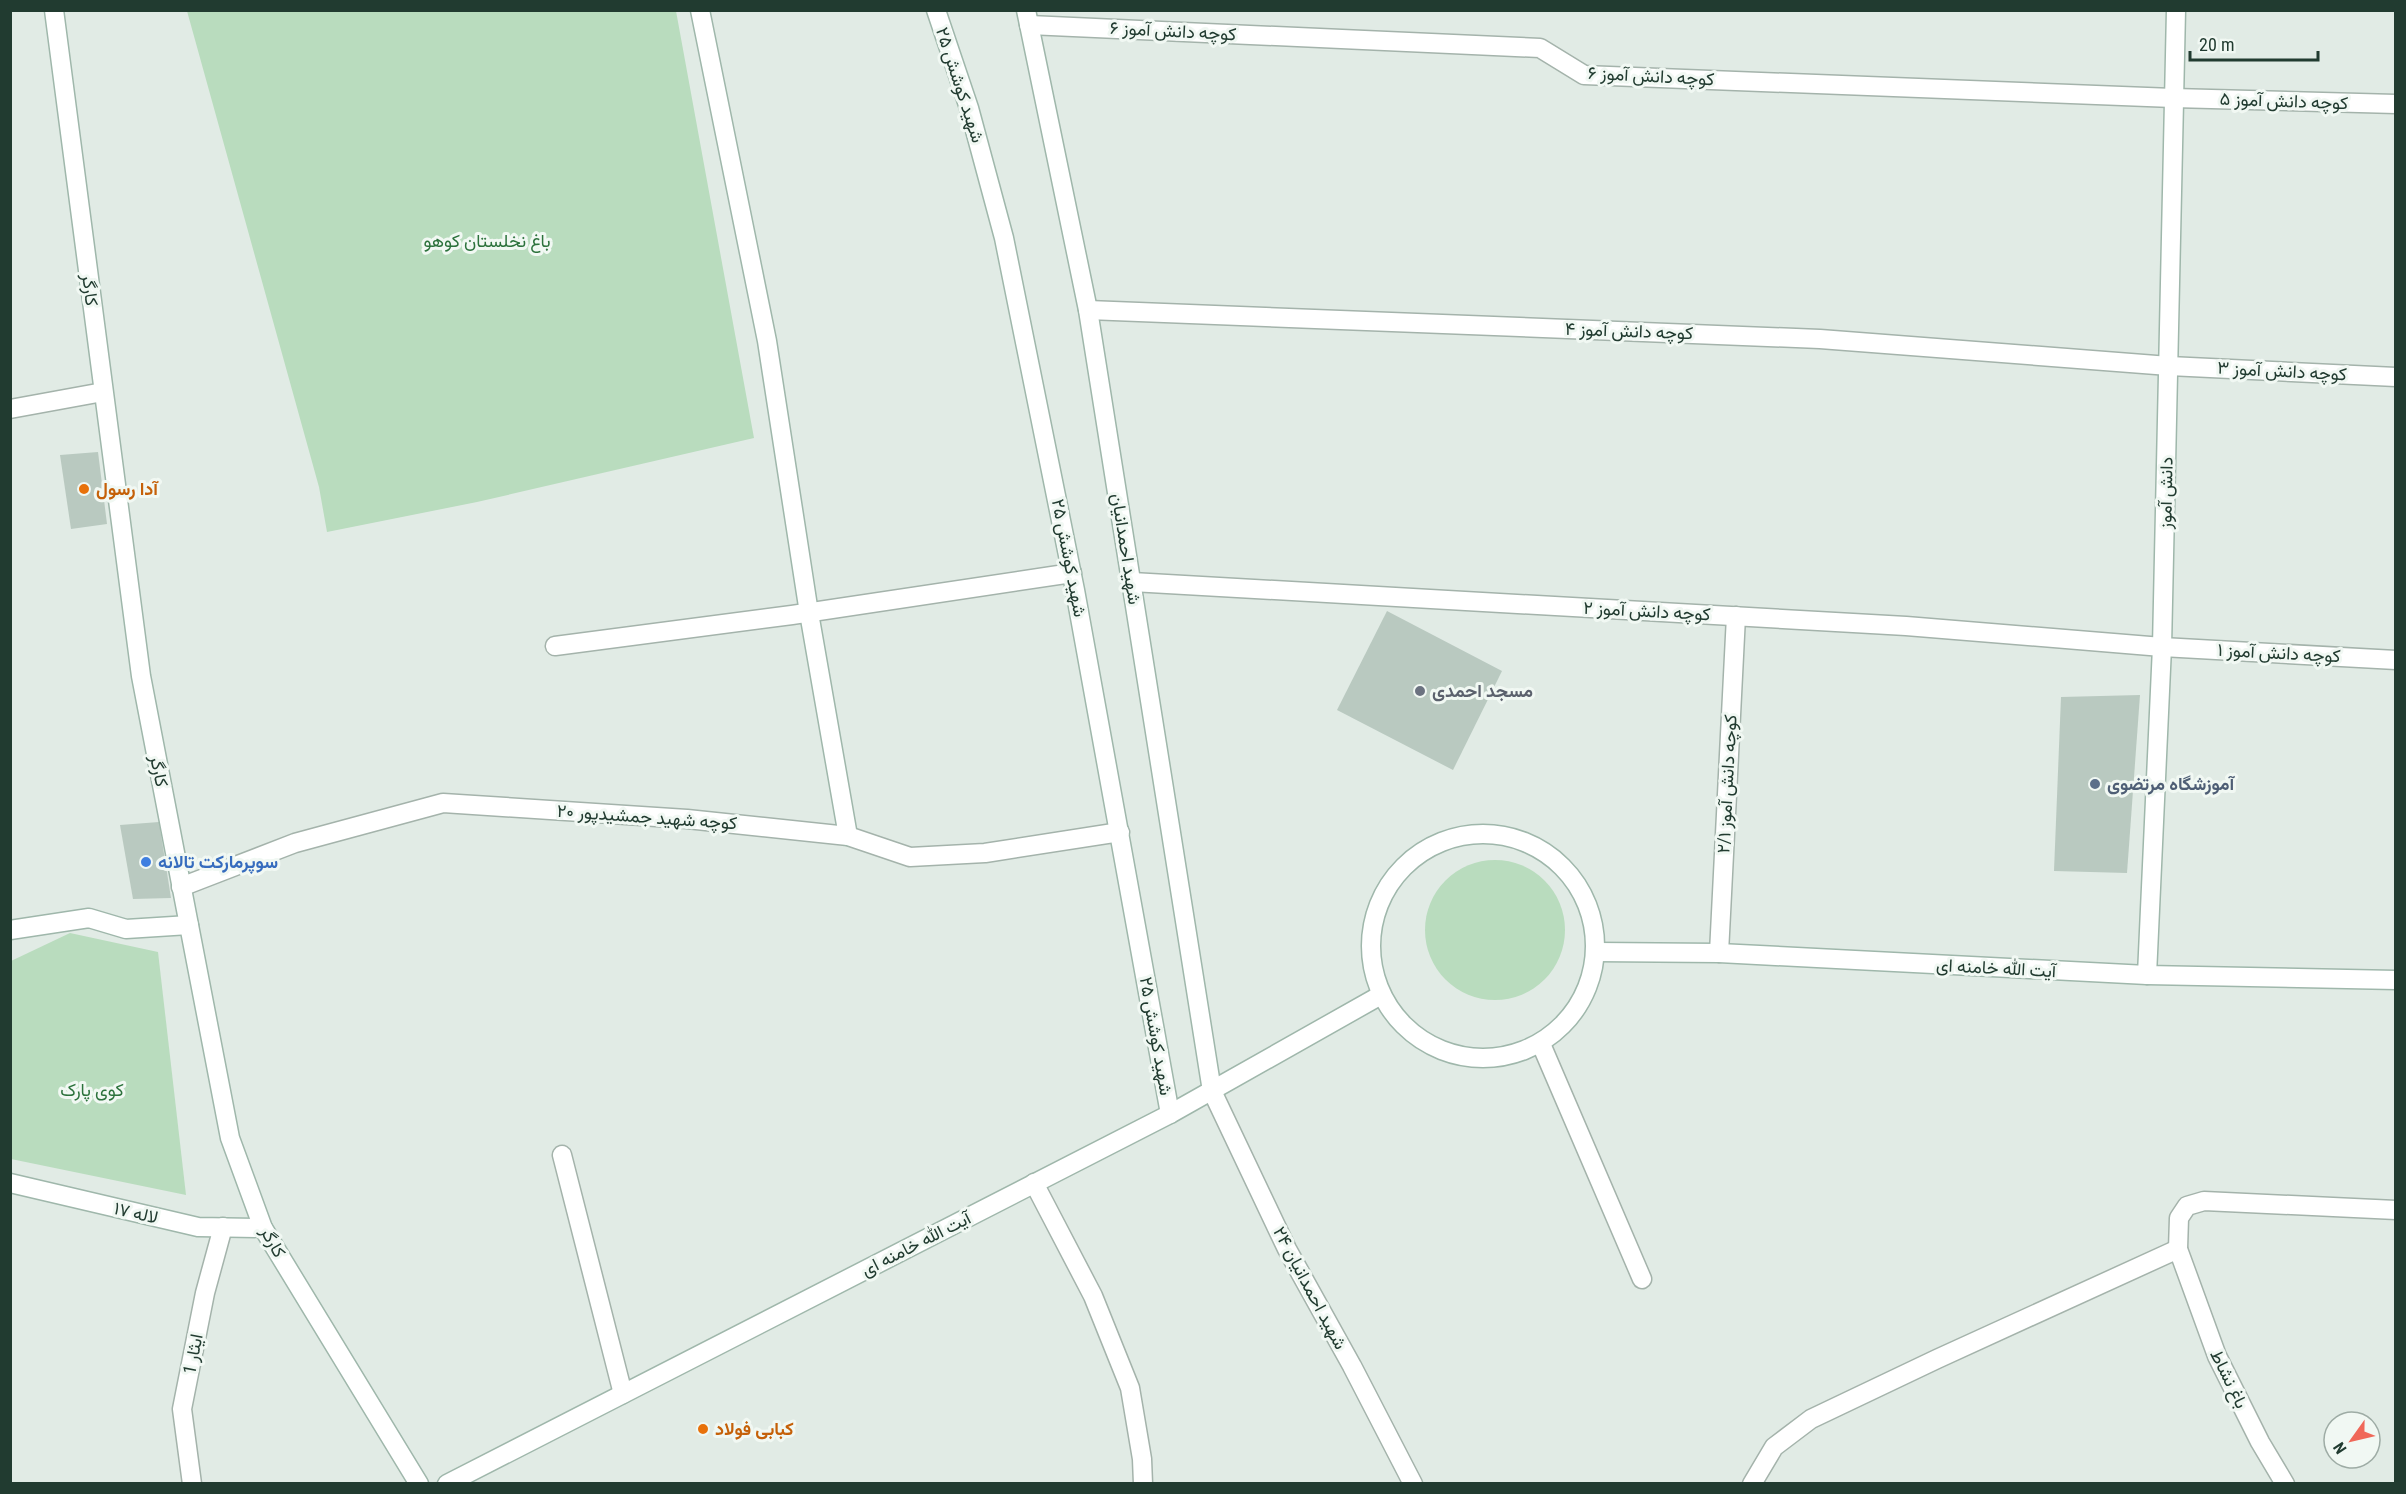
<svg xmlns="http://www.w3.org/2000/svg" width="2406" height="1494" font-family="'Roboto Condensed',Vazirmatn,sans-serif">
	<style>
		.green { fill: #b9dcbe }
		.building { fill: #b9c9c0 }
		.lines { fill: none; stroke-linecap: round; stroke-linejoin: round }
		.street-casing { stroke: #a4b3ab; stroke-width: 21 }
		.secondary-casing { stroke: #9fb7ab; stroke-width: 21 }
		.street { stroke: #fff; stroke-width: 18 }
		.secondary { stroke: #fff; stroke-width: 18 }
		.food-dot { fill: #e8710a; stroke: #f1f8f3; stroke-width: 2 }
		.worship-dot { fill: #6b7280; stroke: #f1f8f3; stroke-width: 2 }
		.service-dot { fill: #5c6f8a; stroke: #f1f8f3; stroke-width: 2 }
		.shop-dot { fill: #3f7fe0; stroke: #f1f8f3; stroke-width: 2 }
		.labels { text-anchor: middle; stroke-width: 6; stroke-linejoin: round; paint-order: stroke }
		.street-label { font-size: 18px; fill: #213b30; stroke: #f1f8f3 }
		.park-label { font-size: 18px; fill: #2c723c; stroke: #f1f8f3 }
		.food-label { font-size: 18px; font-weight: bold; fill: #c56008; stroke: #f1f8f3; text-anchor: start }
		.worship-label { font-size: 18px; font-weight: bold; fill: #5b616d; stroke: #f1f8f3; text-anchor: start }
		.service-label { font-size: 18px; font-weight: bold; fill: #4e5e75; stroke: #f1f8f3; text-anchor: start }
		.shop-label { font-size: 18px; font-weight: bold; fill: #366cbe; stroke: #f1f8f3; text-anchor: start }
	</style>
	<rect width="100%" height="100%" fill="#e1ebe5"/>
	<g class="green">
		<path d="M187,11H676L754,438L477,502L327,532L319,487Z"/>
		<circle cx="1495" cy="930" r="70"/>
		<path d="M70,933L158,952L186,1195L11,1159V961Z"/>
	</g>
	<g class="building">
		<path d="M98,452L107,524L71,529L60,455Z"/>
		<path d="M1387,611L1502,671L1453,770L1337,710Z"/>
		<path d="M2140,695L2127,873L2054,871L2061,697Z"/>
		<path d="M159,822L171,898L133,899L120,825Z"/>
	</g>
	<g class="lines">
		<g class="street-casing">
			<g id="street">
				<path d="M1029,25L1540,48L1584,75L2173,98L2396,104"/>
				<path d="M1088,310L1820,339L2169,366L2396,377"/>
				<path d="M10,409L103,392"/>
				<path d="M1132,582L1906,626L2162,647L2396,660"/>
				<path d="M555,646L792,615L1072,573"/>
				<path d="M181,887L295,843L443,803L687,819L848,836L910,857L985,853L1120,832"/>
				<path d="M1719,953L1736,616"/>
				<path d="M1541,1044L1642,1279"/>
				<path d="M1212,1091L1287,1249L1352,1366L1413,1484"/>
				<path d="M562,1155L623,1394"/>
				<path d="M1034,1183L1093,1296L1130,1388L1142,1459L1143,1484"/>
				<path d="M192,1484L182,1409L205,1293L223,1227"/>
				<path d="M1752,1484L1774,1447L1811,1419L1937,1359L2178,1249"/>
				<path d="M2285,1484L2260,1442L2217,1356L2178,1249L2179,1218L2187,1206L2204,1201L2396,1210"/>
			</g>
		</g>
		<g class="secondary-casing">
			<g id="secondary">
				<path d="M54,10L141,676L230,1138L263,1228L419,1484"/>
				<path d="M700,10L767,341L809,613L848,836"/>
				<path d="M936,10L969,108L1004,238L1075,590L1170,1114"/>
				<path d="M1026,10L1088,310L1212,1091"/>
				<circle cx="1483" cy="946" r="112"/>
				<path d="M10,930L89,918L126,929L189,925"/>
				<path d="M1596,952L1719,953L2147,975L2396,980"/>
				<path d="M2147,975L2162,647L2176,10"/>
				<path d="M10,1183L198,1227L263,1228"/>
				<path d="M447,1484L1170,1114L1381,995"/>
			</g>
		</g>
		<use href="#street" class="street"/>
		<use href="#secondary" class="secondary"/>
	</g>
	<g class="food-dot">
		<circle cx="84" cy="489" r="6"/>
		<circle cx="703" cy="1429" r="6"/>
	</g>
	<circle class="worship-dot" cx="1420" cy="691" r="6"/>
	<circle class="service-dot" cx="2095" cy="784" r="6"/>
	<circle class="shop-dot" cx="146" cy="862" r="6"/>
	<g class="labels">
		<g class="street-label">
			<text transform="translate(1173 31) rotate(3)" y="6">کوچه دانش آموز ۶</text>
			<text transform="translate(1651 76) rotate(3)" y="6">کوچه دانش آموز ۶</text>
			<text transform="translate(960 85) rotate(72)" y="6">شهید کوشش ۲۵</text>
			<text transform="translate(2284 101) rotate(2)" y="6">کوچه دانش آموز ۵</text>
			<text transform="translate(90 290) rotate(83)" y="6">کارگر</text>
			<text transform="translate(1629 331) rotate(2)" y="6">کوچه دانش آموز ۴</text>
			<text transform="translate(2282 371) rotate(3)" y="6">کوچه دانش آموز ۳</text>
			<text transform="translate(2166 493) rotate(-89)" y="6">دانش آموز</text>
			<text transform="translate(1126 549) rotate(81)" y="6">شهید احمدانیان</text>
			<text transform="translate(1069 558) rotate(79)" y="6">شهید کوشش ۲۵</text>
			<text transform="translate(1647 611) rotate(3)" y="6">کوچه دانش آموز ۲</text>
			<text transform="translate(2279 653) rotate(3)" y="6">کوچه دانش آموز ۱</text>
			<text transform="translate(159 771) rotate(79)" y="6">کارگر</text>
			<text transform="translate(1727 784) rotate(-87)" y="6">کوچه دانش آموز ۲/۱</text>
			<text transform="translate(647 817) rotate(4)" y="6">کوچه شهید جمشیدپور ۲۰</text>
			<text transform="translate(1996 968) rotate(3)" y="6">آیت الله خامنه ای</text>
			<text transform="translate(1156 1036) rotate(80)" y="6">شهید کوشش ۲۵</text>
			<text transform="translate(136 1213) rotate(13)" y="6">لاله ۱۷</text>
			<text transform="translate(273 1242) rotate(61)" y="6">کارگر</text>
			<text transform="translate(916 1244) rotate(-27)" y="6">آیت الله خامنه ای</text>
			<text transform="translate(1310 1288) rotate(62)" y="6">شهید احمدانیان ۲۴</text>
			<text transform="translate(193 1354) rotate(-79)" y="6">ایثار 1</text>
			<text transform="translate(2229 1379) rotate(64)" y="6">باغ نشاط</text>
		</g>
		<g class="park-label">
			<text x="487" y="247">باغ نخلستان کوهو</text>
			<text x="92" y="1096">کوی پارک</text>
		</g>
		<g class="food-label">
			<text x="96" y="495">آدا رسول</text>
			<text x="715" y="1435">کبابی فولاد</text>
		</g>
		<g class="worship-label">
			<text x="1432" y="697">مسجد احمدی</text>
		</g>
		<g class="service-label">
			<text x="2107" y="790">آموزشگاه مرتضوی</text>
		</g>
		<g class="shop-label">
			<text x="158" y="868">سوپرمارکت تالانه</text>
		</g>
	</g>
	<rect width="2406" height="1494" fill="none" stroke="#213b30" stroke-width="24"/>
	<g transform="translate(2352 1440) rotate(236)"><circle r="28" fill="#f1f8f3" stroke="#9eaca5" stroke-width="1.5"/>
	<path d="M0-4.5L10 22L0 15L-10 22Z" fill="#f06859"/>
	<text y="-9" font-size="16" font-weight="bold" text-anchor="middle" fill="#213b30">N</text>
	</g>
	<path d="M2190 51v9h128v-9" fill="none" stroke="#213b30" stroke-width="3"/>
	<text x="2199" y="51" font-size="18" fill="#213b30" stroke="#f1f8f3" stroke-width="4.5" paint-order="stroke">20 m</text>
</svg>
